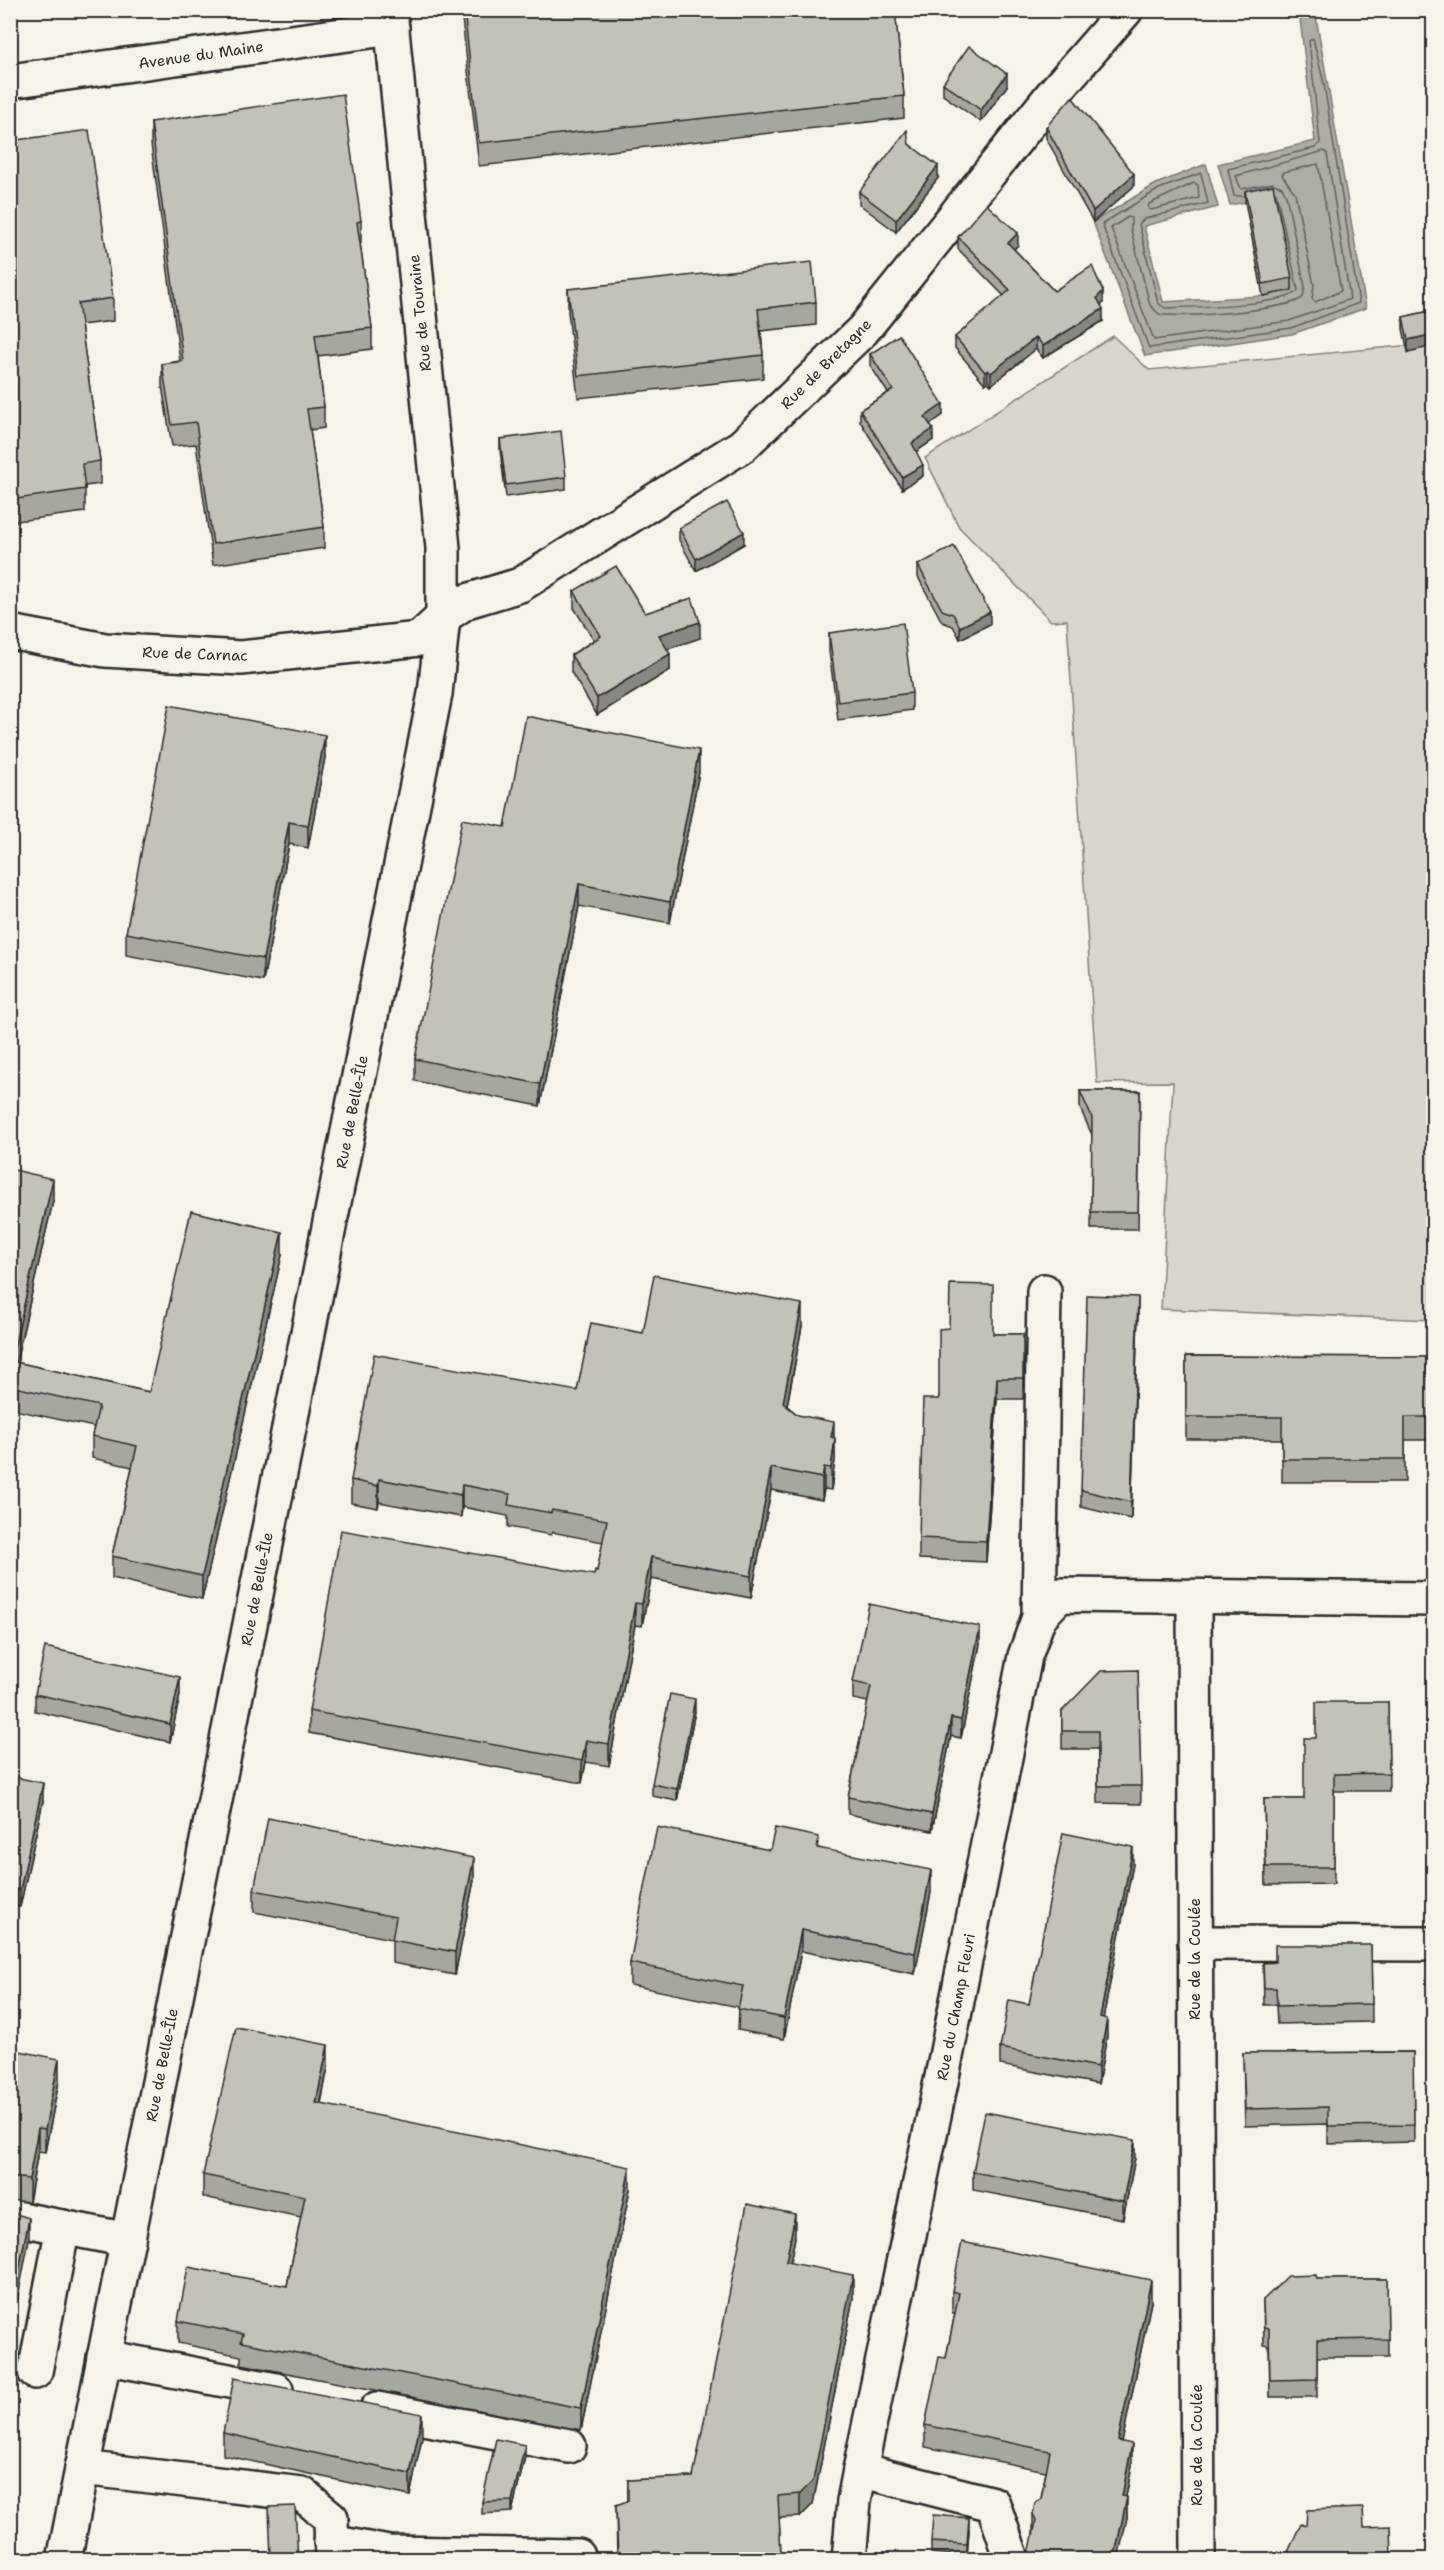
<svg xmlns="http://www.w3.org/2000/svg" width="1444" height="2570" font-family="'Shantell Sans',sans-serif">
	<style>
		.green { fill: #dad6cc; stroke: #82807c; stroke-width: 1.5 }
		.water { fill: #afaca4; stroke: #7a7874; stroke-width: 1.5 }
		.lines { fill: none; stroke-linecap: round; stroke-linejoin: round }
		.shore { stroke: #605f5b; stroke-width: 1.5 }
		.minor-casing { stroke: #2b2b2b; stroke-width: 38 }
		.minor { stroke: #f7f3e8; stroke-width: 33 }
		.wall { fill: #a9a69f; stroke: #2b2b2b; stroke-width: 1.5 }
		.shaded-wall { fill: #898782; stroke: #2b2b2b; stroke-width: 1.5 }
		.building { fill: #c4c1b9; stroke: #2b2b2b; stroke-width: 1.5 }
		.labels { text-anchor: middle; stroke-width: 5; stroke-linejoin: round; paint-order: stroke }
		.street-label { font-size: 15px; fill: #2b2b2b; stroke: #f7f3e8 }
	</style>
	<rect width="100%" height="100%" fill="#f7f3e8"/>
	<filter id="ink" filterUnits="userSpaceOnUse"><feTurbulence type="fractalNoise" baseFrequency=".0167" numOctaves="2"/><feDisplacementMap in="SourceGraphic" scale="12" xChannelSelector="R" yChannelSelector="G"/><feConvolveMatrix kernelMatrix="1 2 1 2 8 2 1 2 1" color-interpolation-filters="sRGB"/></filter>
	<g filter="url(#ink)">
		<path class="green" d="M1113,336L1149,370L1433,343V1320L1161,1309L1173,1082L1097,1083L1067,620L1051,621L959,527L925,458Z"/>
		<path class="water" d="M1299,11H1315L1366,308L1292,334L1145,356L1093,222L1156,184L1206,164L1218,207L1144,226L1163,302L1263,296L1292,290L1273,197L1230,205L1218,164L1315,141Z"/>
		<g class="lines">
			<g class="shore">
				<path d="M1318,164L1341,291L1315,302L1312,299L1314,285L1295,193L1282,175L1284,172Z"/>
				<path d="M1194,183L1198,185L1199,198L1151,210L1148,208L1149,204Z"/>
				<path d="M1273,183L1241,189L1236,176L1324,151L1327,153L1350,299L1289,321L1154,340L1111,228L1128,217L1131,218V230L1150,305L1159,314C1178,319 1292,310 1303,297L1305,287L1286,195L1282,187L1274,184"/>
				<path d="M1243,196H1234L1228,169L1315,148L1320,143L1309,41L1313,38L1324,84L1359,303L1291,328L1149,348L1102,224L1159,189L1201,173L1208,203L1144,219L1139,224L1158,303L1165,308C1186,307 1290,306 1298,290L1276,192"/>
			</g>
			<g class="minor-casing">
				<g id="minor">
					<path d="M10,81L392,28"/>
					<path d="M10,632L105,650L241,658L419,639L443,617L467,601L520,585L742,446L863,330L1052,95L1126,10"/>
					<path d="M1194,1597L1198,2560"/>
					<path d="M1039,1617L1044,1291"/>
					<path d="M1195,1943L1434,1944"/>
					<path d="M10,2217L128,2240"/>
					<path d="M104,2357L276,2390"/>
					<path d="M35,2372L63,2227"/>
					<path d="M377,2409L569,2446"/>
					<path d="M82,2468L302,2494L331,2518L332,2560"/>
					<path d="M860,2470L993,2504L1011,2556"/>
					<path d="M331,2542L388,2553L578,2556"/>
					<path d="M64,2560L435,694L443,617V548L390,10"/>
					<path d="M849,2560L854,2501L860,2470L943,2072L1025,1656L1039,1617L1060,1595L1434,1599"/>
				</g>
			</g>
			<use href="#minor" class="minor"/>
		</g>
		<g class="wall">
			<path d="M461,10H895L904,96V118L479,166Z"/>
			<path d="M943,83L1007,86L981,122L943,95Z"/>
			<path d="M151,122L361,221V243H360L372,328V349L318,356L324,407V428L310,430L324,527V548L213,565L196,444L172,446L162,386V364L180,361L151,144Z"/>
			<path d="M1046,127L1134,186L1093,222L1046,138Z"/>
			<path d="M10,141L113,298V321L81,325L100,461V484L85,486V512L10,522Z"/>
			<path d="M938,178L896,232L859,204V192Z"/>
			<path d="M1245,191L1292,278V290L1263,296L1245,202Z"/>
			<path d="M958,237L1018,245L1014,249L1054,291L1103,303L1101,306L1103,321L1043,358L1036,349L991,385L988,382L985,384L955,348V337L1004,296L958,249Z"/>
			<path d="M568,289L816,302V325L761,331L763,355V378L578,398L568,312Z"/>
			<path d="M1434,310L1408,352L1403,329V317Z"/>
			<path d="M870,354L943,415L930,424L933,440L916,452L923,476L902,489L860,421V410L888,393L870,365Z"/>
			<path d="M500,439L566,477V489L506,497L500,450Z"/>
			<path d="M679,528L744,544L696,571L679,540Z"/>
			<path d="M918,565L990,624L960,639L953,626L942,622L918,577Z"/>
			<path d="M574,591L645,613L700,638L667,649L670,670L597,715L571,672V655L594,640L574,608Z"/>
			<path d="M829,633L912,693V710L838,720L829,651Z"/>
			<path d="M325,757L308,848L289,844L263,981L126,955V933Z"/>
			<path d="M699,772L670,923L579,906L540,1106L415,1081V1059L505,827Z"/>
			<path d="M1080,1091H1140L1138,1229H1091L1092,1135L1080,1108Z"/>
			<path d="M10,1169L53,1201L16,1362L149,1392L282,1255L202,1599L112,1578V1556L132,1467L92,1458V1436L94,1427L10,1409Z"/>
			<path d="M1138,1314L1131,1519L1081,1507V1490Z"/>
			<path d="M802,1326L787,1406L798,1415L834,1438L835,1460L831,1490L824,1489L822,1500L771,1490L751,1598L651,1579L642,1626L635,1625L609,1766L586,1762L582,1783L309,1733V1711L594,1575L597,1571L603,1542L552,1532L551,1535L508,1527V1516L462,1507L461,1517L379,1502L378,1508L351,1503V1480L577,1391L643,1333Z"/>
			<path d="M949,1328L993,1334H1023V1399H997L986,1562L919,1559V1538Z"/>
			<path d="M1186,1356L1434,1357V1440H1405V1482H1282V1439H1186Z"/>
			<path d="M980,1644L961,1738L951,1736L932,1831L848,1814V1797L868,1702L853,1699V1682Z"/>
			<path d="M1138,1670L1141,1804L1098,1803V1749H1062V1711Z"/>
			<path d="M35,1694L180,1695L170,1742L35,1711Z"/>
			<path d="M1388,1702L1389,1791H1334V1884L1266,1885L1264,1799H1304L1316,1738Z"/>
			<path d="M695,1711L677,1801L652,1796V1784Z"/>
			<path d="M10,1776L43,1801L20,1907L15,1906Z"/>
			<path d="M819,1848L931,1892L915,1974L801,1951L784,2039L738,2030L739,2007L630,1985V1963L770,1850Z"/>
			<path d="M1133,1864L1103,2018L1107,2036L1098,2084L1000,2065V2048L1029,2004Z"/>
			<path d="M474,1880L455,1975L392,1963V1939L254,1912V1890Z"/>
			<path d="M1371,1945L1372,2022L1277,2024L1276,2005H1264L1263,1963L1275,1962Z"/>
			<path d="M10,2049L59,2081L45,2152L38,2151L29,2202L10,2200Z"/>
			<path d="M1413,2052L1414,2142L1328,2144V2124L1245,2126L1243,2053Z"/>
			<path d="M328,2067L321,2104L630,2189L581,2430L241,2364V2356L178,2343V2321L287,2286L301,2217L203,2197V2175Z"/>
			<path d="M1135,2158L1123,2219L973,2190V2172Z"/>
			<path d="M795,2237L790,2263L853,2298L813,2504L800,2517L779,2518L781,2559H617L616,2505L628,2501V2480L693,2477Z"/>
			<path d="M1317,2279H1387L1388,2357H1317V2397H1270L1269,2346L1264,2345L1263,2300Z"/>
			<path d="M952,2291L1151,2302L1122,2442L1132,2465L1126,2496L1127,2518L1033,2535V2514L1041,2499L1046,2471L925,2447V2425L946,2358L955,2313H952Z"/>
			<path d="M223,2433L422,2437L410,2496L223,2455Z"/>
			<path d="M525,2457L512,2512L482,2514V2502Z"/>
			<path d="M969,2530L967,2556L931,2553V2542Z"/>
		</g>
		<g class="shaded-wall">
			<path d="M1007,74V86L981,122V110Z"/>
			<path d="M938,166V178L896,232V220Z"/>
			<path d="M1134,174V186L1093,222V211Z"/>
			<path d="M1018,233V245L1008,255V243Z"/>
			<path d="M1103,291V303L1097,310V298Z"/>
			<path d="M1103,309V321L1043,358V346Z"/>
			<path d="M1434,334V346L1408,352V340Z"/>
			<path d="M1036,337V349L991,385V373Z"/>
			<path d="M988,370V382L985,384V372Z"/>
			<path d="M943,404V415L925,428V417Z"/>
			<path d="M933,429V440L912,454V443Z"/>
			<path d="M923,465V476L902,489V477Z"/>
			<path d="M744,532V544L696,571V559Z"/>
			<path d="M990,612V624L960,639V627Z"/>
			<path d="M700,622V638L659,652V635Z"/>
			<path d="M670,654V670L597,715V698Z"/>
			<path d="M325,735V757L308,848V826Z"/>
			<path d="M699,750V772L670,923V902Z"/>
			<path d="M289,822V844L263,981V959Z"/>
			<path d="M579,884V906L540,1106V1084Z"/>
			<path d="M53,1179V1201L11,1383V1361Z"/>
			<path d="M282,1232V1255L202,1599V1576Z"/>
			<path d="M1138,1297V1314L1131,1519V1502Z"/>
			<path d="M802,1304V1326L783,1425V1403Z"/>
			<path d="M997,1378V1399L986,1562V1541Z"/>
			<path d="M834,1422V1444L831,1437Z"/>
			<path d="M835,1438V1460L831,1490V1468Z"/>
			<path d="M824,1467V1489L822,1500V1478Z"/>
			<path d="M771,1468V1490L751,1598V1576Z"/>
			<path d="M379,1479V1502L378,1508V1486Z"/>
			<path d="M462,1485V1507L461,1517V1495Z"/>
			<path d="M651,1557V1579L642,1626V1604Z"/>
			<path d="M635,1603V1625L609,1766V1744Z"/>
			<path d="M980,1627V1644L961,1738V1720Z"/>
			<path d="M180,1677V1695L170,1742V1724Z"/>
			<path d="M695,1699V1711L677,1801V1789Z"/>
			<path d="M951,1718V1736L932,1831V1814Z"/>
			<path d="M586,1740V1762L582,1783V1761Z"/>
			<path d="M43,1783V1801L20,1907V1890Z"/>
			<path d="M1133,1847V1864L1100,2035V2017Z"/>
			<path d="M474,1858V1880L455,1975V1952Z"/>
			<path d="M931,1870V1892L915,1974V1953Z"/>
			<path d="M15,1889V1906L10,1927V1909Z"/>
			<path d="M801,1930V1951L784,2039V2018Z"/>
			<path d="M1107,2019V2036L1098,2084V2067Z"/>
			<path d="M328,2045V2067L316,2125V2103Z"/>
			<path d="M59,2059V2081L45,2152V2129Z"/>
			<path d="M38,2128V2151L29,2202V2179Z"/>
			<path d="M1135,2140V2158L1123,2219V2201Z"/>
			<path d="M630,2167V2189L581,2430V2408Z"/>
			<path d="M795,2214V2237L786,2284V2262Z"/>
			<path d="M29,2218V2240L10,2339V2316Z"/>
			<path d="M853,2275V2298L813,2504L800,2517V2494Z"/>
			<path d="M1151,2280V2302L1118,2462V2441Z"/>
			<path d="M422,2414V2437L410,2496V2474Z"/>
			<path d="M1132,2444V2465L1122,2517V2496Z"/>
			<path d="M525,2445V2457L512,2512V2501Z"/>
			<path d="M1127,2497V2518L1118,2559H1114Z"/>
			<path d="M969,2518V2530L967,2556V2544Z"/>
		</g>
		<g class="building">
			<path d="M464,10H895L904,96L479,143Z"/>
			<path d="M969,46L1007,74L981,110L943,83Z"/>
			<path d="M343,94L361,221L357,222L372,328L315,335L324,407L307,409L324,527L213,544L196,422L172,425L162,364L183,361L151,122Z"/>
			<path d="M1072,97L1134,174L1093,211L1046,127Z"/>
			<path d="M89,130L113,298L78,303L100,461L82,464L85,489L10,500V141Z"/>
			<path d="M907,130L909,144L938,166L896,220L859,192Z"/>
			<path d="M1273,185L1292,278L1263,284L1245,191Z"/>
			<path d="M986,204L1018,233L1008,243L1054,291L1092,266L1103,291L1097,298L1103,309L1043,346L1036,337L991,373L988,370L985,372L955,337L1010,290L958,237Z"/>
			<path d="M812,262L816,302L758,309L763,355L578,376L568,289Z"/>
			<path d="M1434,310V334L1408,340L1403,317Z"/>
			<path d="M899,335L943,404L925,417L933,429L912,443L923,465L902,477L860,410L893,390L870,354Z"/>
			<path d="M561,431L566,477L506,485L500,439Z"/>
			<path d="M727,502L744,532L696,559L679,528Z"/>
			<path d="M954,546L990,612L960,627L953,614L942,610L918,565Z"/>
			<path d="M616,566L645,613L692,598L700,622L659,635L670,654L597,698L571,655L601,636L574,591Z"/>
			<path d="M903,623L912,693L838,702L829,633Z"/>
			<path d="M169,705L325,735L308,826L289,822L263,959L126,933Z"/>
			<path d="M526,716L699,750L670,902L579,884L540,1084L415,1059L462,819L505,827Z"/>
			<path d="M1080,1091H1140L1138,1212H1091L1092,1118Z"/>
			<path d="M10,1169L53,1179L11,1361L149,1392L191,1211L282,1232L202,1576L112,1556L137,1446L92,1436L99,1406L10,1386Z"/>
			<path d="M654,1275L802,1304L783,1403L798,1415L834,1422L831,1437L835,1438L831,1468L824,1467L822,1478L771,1468L751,1576L651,1557L642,1604L635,1603L609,1744L586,1740L582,1761L309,1711L341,1530L594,1575L595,1570L597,1571L607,1520L552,1510L551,1513L508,1505L510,1494L462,1485L461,1495L379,1479L378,1486L351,1480L374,1354L577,1391L591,1323L643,1333Z"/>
			<path d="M950,1284L993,1285V1334H1023V1378H997L986,1541L919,1538L923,1399H939V1329L949,1328Z"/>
			<path d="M1087,1295L1138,1297L1131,1502L1081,1490Z"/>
			<path d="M1186,1356L1434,1357V1417H1405V1459H1282V1417H1186Z"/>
			<path d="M869,1604L980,1627L961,1720L951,1718L932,1814L848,1797L871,1686L853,1682Z"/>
			<path d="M45,1647L180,1677L170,1724L35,1694Z"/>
			<path d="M1138,1670L1141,1786H1098V1731H1062V1711L1101,1671Z"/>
			<path d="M670,1694L695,1699L677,1789L652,1784Z"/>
			<path d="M1316,1702H1388L1389,1773L1334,1774V1867H1266L1264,1799H1304V1738H1316Z"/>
			<path d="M10,1776L43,1783L20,1890L15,1889L10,1909Z"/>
			<path d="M268,1818L474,1858L455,1952L392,1940L396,1917L254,1890Z"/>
			<path d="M657,1827L770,1850L775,1828L819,1837L817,1848L931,1870L915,1953L801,1930L784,2018L738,2009L743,1986L630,1963Z"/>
			<path d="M1063,1833L1133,1847L1100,2017L1107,2019L1098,2067L1000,2048L1009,2000L1029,2004Z"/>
			<path d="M1275,1945H1371L1372,2004L1277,2006L1276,1988H1264L1263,1963L1275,1962Z"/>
			<path d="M236,2027L328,2045L316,2103L630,2167L581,2408L241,2342L243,2334L178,2321L188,2267L287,2286L305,2196L203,2175Z"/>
			<path d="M10,2049L59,2059L45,2129L38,2128L29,2179L10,2177Z"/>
			<path d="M1413,2052L1414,2125L1328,2126V2107L1245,2109L1243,2053Z"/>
			<path d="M985,2112L1135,2140L1123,2201L973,2172Z"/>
			<path d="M747,2204L795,2214L786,2262L853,2275L813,2481L800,2494L778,2496L781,2554H765L766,2559H618L616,2505L628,2501V2480L693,2477Z"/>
			<path d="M10,2212L29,2218L10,2316Z"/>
			<path d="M962,2242L1151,2280L1118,2441L1132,2444L1122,2496L1127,2497L1114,2559H1028L1036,2521L1033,2514L1035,2503L1041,2499L1050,2451L925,2425L939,2357L946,2358L959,2293L952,2291Z"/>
			<path d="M1316,2275L1317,2279H1387L1388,2339L1317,2340V2379L1270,2380L1269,2329L1264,2328L1263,2300L1288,2276Z"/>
			<path d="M234,2378L422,2414L410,2474L223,2433Z"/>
			<path d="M496,2439L525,2445L512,2501L482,2502Z"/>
			<path d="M295,2506L298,2559H271L269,2507Z"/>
			<path d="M1363,2508L1364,2527L1391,2526L1392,2559H1285L1301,2523L1306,2525L1307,2510Z"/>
			<path d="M933,2515L969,2518L967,2544L931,2542Z"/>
			<path d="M415,2556V2559H369V2557Z"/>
		</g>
	</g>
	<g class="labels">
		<g class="street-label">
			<text transform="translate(201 55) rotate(-8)" y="5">Avenue du Maine</text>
			<text transform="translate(420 313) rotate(-96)" y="5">Rue de Touraine</text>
			<text transform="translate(826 364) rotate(-45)" y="5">Rue de Bretagne</text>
			<text transform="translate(195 654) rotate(2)" y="5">Rue de Carnac</text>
			<text transform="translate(352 1112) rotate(-79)" y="5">Rue de Belle-Île</text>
			<text transform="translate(257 1589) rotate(-79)" y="5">Rue de Belle-Île</text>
			<text transform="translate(1195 1959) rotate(-90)" y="5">Rue de la Coulée</text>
			<text transform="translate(956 2007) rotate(-79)" y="5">Rue du Champ Fleuri</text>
			<text transform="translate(162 2065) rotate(-79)" y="5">Rue de Belle-Île</text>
			<text transform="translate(1197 2445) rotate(-90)" y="5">Rue de la Coulée</text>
		</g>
	</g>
	<rect width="1444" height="2570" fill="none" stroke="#f7f3e8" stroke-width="36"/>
	<rect x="18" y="18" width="1408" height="2534" fill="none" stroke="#2b2b2b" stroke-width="2" filter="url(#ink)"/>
</svg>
